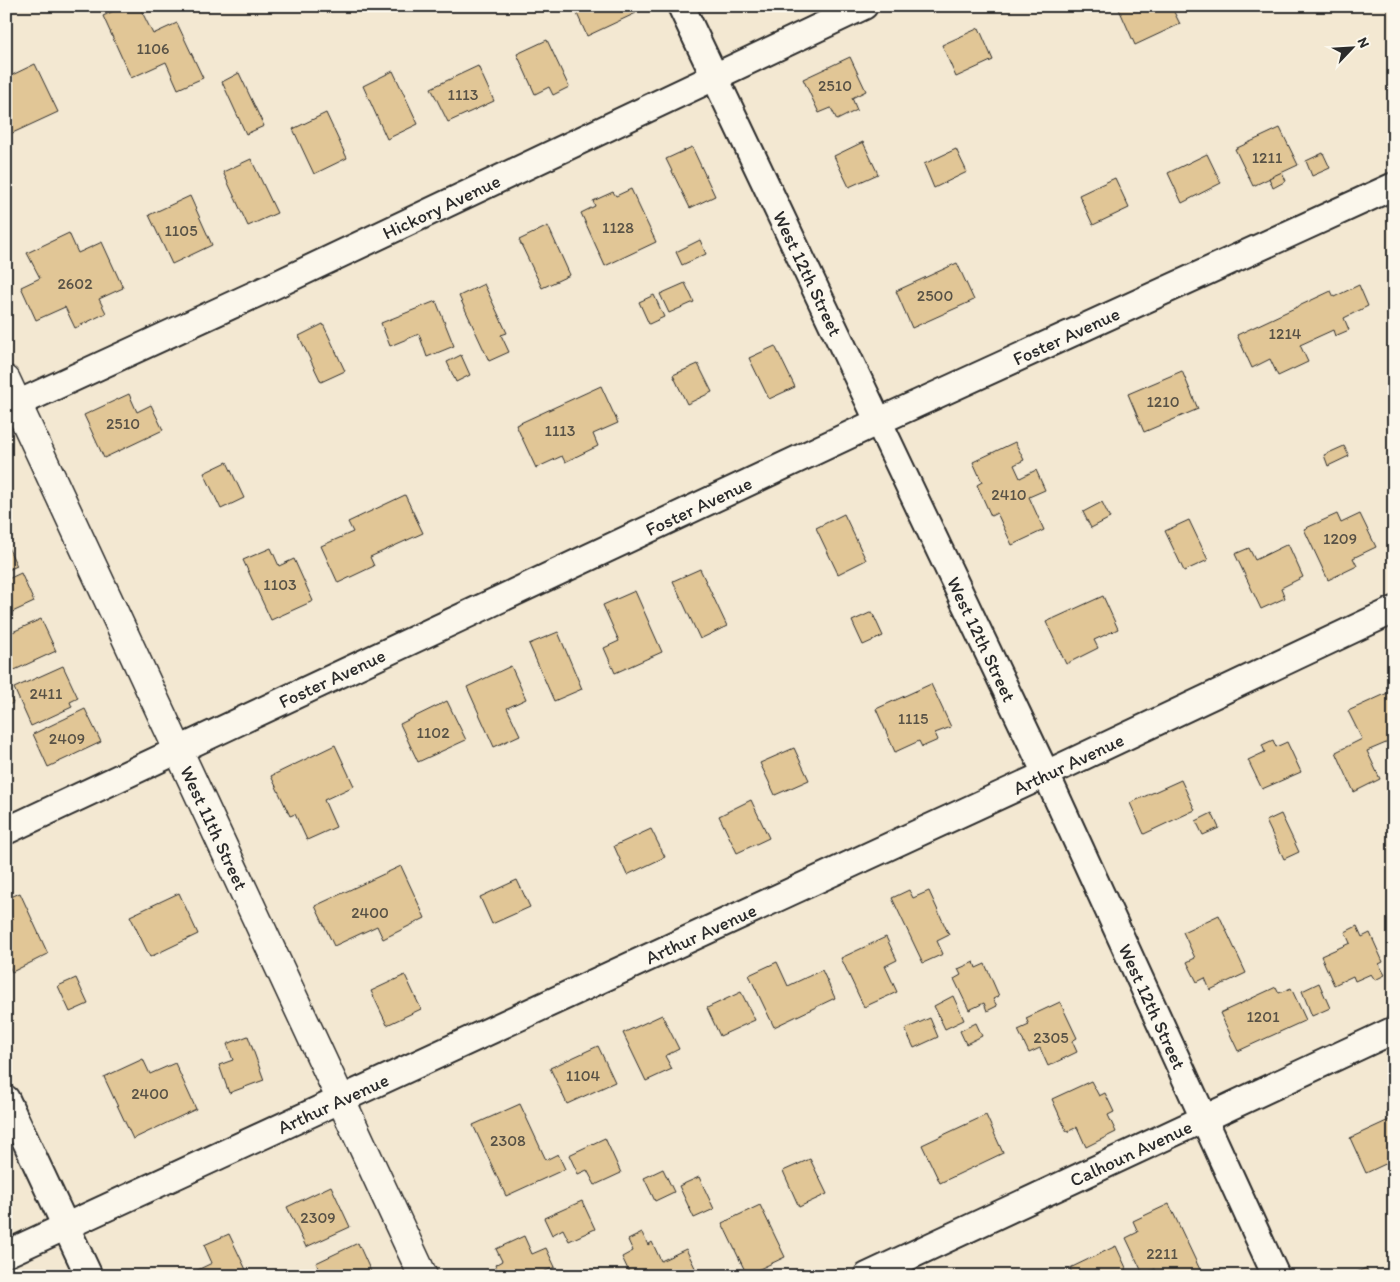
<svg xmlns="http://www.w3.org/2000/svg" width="1400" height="1282" font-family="Itim,sans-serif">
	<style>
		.building { fill: #e1c696; stroke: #2b2b2b }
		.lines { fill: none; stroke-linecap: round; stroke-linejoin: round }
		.minor-casing { stroke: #2b2b2b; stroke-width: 30 }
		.secondary-casing { stroke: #2b2b2b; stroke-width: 31 }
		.minor { stroke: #fbf7ec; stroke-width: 26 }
		.secondary { stroke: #fbf7ec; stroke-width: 28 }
		.labels { text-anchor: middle; stroke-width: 5; stroke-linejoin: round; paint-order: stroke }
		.number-label { font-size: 16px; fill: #585246 }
		.street-label { font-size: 19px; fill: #2b2b2b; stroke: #fbf7ec }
	</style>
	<rect width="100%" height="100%" fill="#f3e8d2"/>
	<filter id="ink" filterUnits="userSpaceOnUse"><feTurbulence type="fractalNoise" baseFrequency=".02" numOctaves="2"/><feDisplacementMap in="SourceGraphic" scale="10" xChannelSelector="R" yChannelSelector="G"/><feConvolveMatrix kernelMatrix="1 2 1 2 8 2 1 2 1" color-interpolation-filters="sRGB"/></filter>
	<g filter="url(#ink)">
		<g class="building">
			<path d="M124,6H139L153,34L177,23L203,78L178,89L166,62L131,78L103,16Z"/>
			<path d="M576,6H633L636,13L587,36L574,7Z"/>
			<path d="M1124,6H1171L1180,24L1135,45L1119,9Z"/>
			<path d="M979,28L993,60L956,77L942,45Z"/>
			<path d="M547,40L569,87L553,95L549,87L535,94L517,54Z"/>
			<path d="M850,57L866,91L852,98L857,110L837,120L831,108L819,113L803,79Z"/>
			<path d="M35,64L58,112L6,136V78Z"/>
			<path d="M478,66L494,101L448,122L431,88Z"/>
			<path d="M393,71L418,124L387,139L363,86Z"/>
			<path d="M239,73L264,126L246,134L222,82Z"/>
			<path d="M326,113L347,158L314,174L293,129Z"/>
			<path d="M1280,128L1298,165L1253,186L1235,149Z"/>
			<path d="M863,142L878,174L849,187L834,156Z"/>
			<path d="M692,147L715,196L690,208L666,159Z"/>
			<path d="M956,149L967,172L934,188L924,164Z"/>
			<path d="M1323,153L1330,168L1312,176L1306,161Z"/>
			<path d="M1207,154L1221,183L1182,203L1168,173Z"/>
			<path d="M251,159L277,213L248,226L223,172Z"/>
			<path d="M1282,172L1286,181L1273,188L1269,178Z"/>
			<path d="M1115,178L1129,208L1093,225L1079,195Z"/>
			<path d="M631,189L656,242L605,266L581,213L595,206L593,201L613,192L616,196Z"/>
			<path d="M190,196L212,245L172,264L149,215Z"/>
			<path d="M548,226L570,275L542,288L519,240Z"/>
			<path d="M69,233L78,253L102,242L123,288L99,299L106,313L75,328L65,307L36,320L21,287L40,278L27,253Z"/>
			<path d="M700,240L706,254L682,265L676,252Z"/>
			<path d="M957,263L974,300L912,328L896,291Z"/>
			<path d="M685,283L694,302L669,313L660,294Z"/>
			<path d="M484,284L507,333L501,335L509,352L489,361L459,296Z"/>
			<path d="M1359,285L1368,306L1344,318L1349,330L1335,336L1333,330L1300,345L1308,362L1278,376L1270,359L1252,368L1237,335L1331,291L1334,297Z"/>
			<path d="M654,295L664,317L649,324L639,302Z"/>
			<path d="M436,301L454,346L427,357L419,334L390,346L381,323Z"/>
			<path d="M323,324L345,371L321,382L299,336Z"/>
			<path d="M775,346L795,387L769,399L749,358Z"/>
			<path d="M461,355L470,375L456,382L447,362Z"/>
			<path d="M698,364L712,392L687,404L673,375Z"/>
			<path d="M1182,371L1198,409L1144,432L1128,394Z"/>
			<path d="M601,386L618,423L593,434L598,446L565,462L562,456L536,468L516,425Z"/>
			<path d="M129,394L137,412L151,405L163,430L104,458L84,415Z"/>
			<path d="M1015,442L1024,460L1014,465L1020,478L1036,470L1045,490L1029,497L1044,530L1012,545L997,513L991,516L977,485L982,482L973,462Z"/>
			<path d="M1344,446L1349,456L1328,466L1324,455Z"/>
			<path d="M227,462L244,498L221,509L204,473Z"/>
			<path d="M405,495L423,533L370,557L374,566L338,583L321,546L353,532L348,522Z"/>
			<path d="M1102,502L1110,518L1091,528L1083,512Z"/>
			<path d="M844,514L866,560L838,574L816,528Z"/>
			<path d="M1337,514L1341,523L1360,514L1376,547L1353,558L1357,566L1328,580L1304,529Z"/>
			<path d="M1189,520L1208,560L1184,571L1165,531Z"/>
			<path d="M6,543L17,566L6,571Z"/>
			<path d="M1288,544L1303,577L1281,588L1285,598L1261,609L1235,554L1249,548L1255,560Z"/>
			<path d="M271,548L279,566L294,559L313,601L271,620L243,560Z"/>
			<path d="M700,569L727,626L700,639L673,581Z"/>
			<path d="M21,573L34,602L6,615V580Z"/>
			<path d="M635,591L662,652L615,673L604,648L619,641L603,605Z"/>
			<path d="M1103,596L1118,629L1094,640L1098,648L1066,664L1046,622Z"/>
			<path d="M872,612L883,636L863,645L852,621Z"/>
			<path d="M41,619L56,651L8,673L6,669V635Z"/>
			<path d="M558,632L582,689L554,701L529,644Z"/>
			<path d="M63,666L78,698L70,702L72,707L31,726L14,688Z"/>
			<path d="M511,666L526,699L507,708L520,735L494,747L467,687Z"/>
			<path d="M931,684L951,727L935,733L938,740L922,747L919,741L895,752L876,709Z"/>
			<path d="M6,690L13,703L6,706Z"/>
			<path d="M1392,691L1394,695V731L1390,733L1393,740L1367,751L1380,779L1354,792L1336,752L1362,739L1348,711Z"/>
			<path d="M447,701L466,740L418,762L400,724Z"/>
			<path d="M85,709L101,742L48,767L33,734Z"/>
			<path d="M1273,740L1276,747L1287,742L1301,772L1262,789L1248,760L1265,752L1262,745Z"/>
			<path d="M335,745L354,786L324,800L336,827L307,840L295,814L290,816L271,776Z"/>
			<path d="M794,748L809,780L775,795L760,763Z"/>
			<path d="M1181,780L1195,810L1144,834L1130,803Z"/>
			<path d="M751,800L769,838L737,853L719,816Z"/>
			<path d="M1212,813L1219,828L1203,835L1196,821Z"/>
			<path d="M1281,814L1299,852L1284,859L1266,821Z"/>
			<path d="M651,829L665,857L627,875L614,846Z"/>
			<path d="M401,866L425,918L383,939L377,926L334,946L315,906Z"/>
			<path d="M517,880L530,907L492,924L480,897Z"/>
			<path d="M909,890L913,898L929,891L949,935L937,941L943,954L923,963L892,898Z"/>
			<path d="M20,893L48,954L12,972L6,960V899Z"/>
			<path d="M179,893L198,934L150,957L130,916Z"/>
			<path d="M1219,915L1246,973L1210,990L1205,978L1197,982L1187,962L1195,958L1183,932Z"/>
			<path d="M1357,926L1362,937L1370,933L1383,962L1379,964L1385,975L1375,980L1371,974L1355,981L1353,976L1334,985L1321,956L1350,943L1345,932Z"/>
			<path d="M886,937L897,960L885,966L897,992L864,1007L841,958Z"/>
			<path d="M777,962L788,986L822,970L835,998L774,1027L749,975Z"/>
			<path d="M974,962L976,968L985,964L999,996L993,999L997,1006L987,1011L984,1003L969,1010L954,979L961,975L958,969Z"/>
			<path d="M405,975L421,1009L387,1025L371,991Z"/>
			<path d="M76,978L88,1004L70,1012L58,986Z"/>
			<path d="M1319,983L1330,1008L1312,1016L1302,991Z"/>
			<path d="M1276,987L1279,993L1291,988L1306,1020L1238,1051L1220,1013Z"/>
			<path d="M741,992L755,1020L720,1036L707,1008Z"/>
			<path d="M953,996L964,1020L945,1029L934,1006Z"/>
			<path d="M1060,1002L1077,1038L1072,1041L1077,1052L1048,1066L1040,1048L1029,1053L1018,1030L1029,1025L1026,1018Z"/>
			<path d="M662,1015L679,1049L665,1056L672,1069L646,1081L623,1033Z"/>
			<path d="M930,1018L938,1037L914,1048L905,1029Z"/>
			<path d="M976,1023L982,1036L966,1044L960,1031Z"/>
			<path d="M248,1036L264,1080L229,1093L219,1065L233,1060L227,1044Z"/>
			<path d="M598,1046L615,1082L567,1104L550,1068Z"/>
			<path d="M143,1059L150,1074L175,1063L196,1109L133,1139L104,1077Z"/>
			<path d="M1091,1081L1099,1096L1105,1093L1114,1112L1108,1115L1116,1132L1086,1147L1077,1127L1067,1132L1052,1099Z"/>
			<path d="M520,1104L546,1160L558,1154L565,1169L506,1196L473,1125Z"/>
			<path d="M986,1115L1003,1153L940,1183L922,1145Z"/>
			<path d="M1391,1119L1394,1125V1160L1366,1173L1350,1138Z"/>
			<path d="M605,1138L621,1173L595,1185L587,1170L578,1174L569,1155Z"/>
			<path d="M810,1159L827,1194L799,1207L783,1171Z"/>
			<path d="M663,1169L674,1192L655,1201L644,1178Z"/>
			<path d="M699,1177L714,1209L694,1218L679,1186Z"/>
			<path d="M331,1186L350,1227L306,1247L287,1207Z"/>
			<path d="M582,1201L595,1229L569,1241L563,1229L552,1235L544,1218Z"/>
			<path d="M1169,1204L1203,1276H1158L1155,1269L1143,1274L1126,1238L1138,1232L1133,1221Z"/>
			<path d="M760,1205L785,1257L747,1275L722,1223Z"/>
			<path d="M642,1233L648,1245L652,1242L661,1261L686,1249L699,1276H631L622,1257L633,1251L628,1240Z"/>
			<path d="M229,1234L249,1276H185L212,1263L204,1245Z"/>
			<path d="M524,1236L532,1254L546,1248L555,1267L541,1273L542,1276H500L495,1265L502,1261L496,1249Z"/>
			<path d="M358,1243L373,1276H322L316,1263Z"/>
			<path d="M1116,1246L1127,1270L1116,1276H1073L1070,1268Z"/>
			<path d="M1366,1268L1370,1276H1349Z"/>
		</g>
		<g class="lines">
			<g class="minor-casing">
				<g id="minor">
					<path id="s1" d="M681,6L1046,774L1276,1276"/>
					<path id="s2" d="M17,404L271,287L864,6"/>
					<path id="s3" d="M6,831L877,422L1394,186"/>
					<path d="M6,1099L89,1276"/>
					<path id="s4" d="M6,1254L1046,774L1394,610"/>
					<path id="s5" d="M867,1276L1394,1030"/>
				</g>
			</g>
			<g class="secondary-casing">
				<g id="secondary">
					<path id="s6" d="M6,380L423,1276"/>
				</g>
			</g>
			<use href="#minor" class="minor"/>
			<use href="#secondary" class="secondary"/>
		</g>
	</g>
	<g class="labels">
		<g class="number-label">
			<text x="153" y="54">1106</text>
			<text x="835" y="91">2510</text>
			<text x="463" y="100">1113</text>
			<text x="1267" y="163">1211</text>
			<text x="618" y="233">1128</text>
			<text x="181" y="236">1105</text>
			<text x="75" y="289">2602</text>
			<text x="935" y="301">2500</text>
			<text x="1285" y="339">1214</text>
			<text x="1163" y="407">1210</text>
			<text x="123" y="429">2510</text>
			<text x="560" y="436">1113</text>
			<text x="1009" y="500">2410</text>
			<text x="1340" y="544">1209</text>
			<text x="280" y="590">1103</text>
			<text x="46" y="699">2411</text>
			<text x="913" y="724">1115</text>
			<text x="433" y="738">1102</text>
			<text x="67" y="744">2409</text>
			<text x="370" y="918">2400</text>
			<text x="1263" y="1022">1201</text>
			<text x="1051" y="1043">2305</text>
			<text x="583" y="1081">1104</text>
			<text x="150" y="1099">2400</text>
			<text x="508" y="1146">2308</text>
			<text x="318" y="1223">2309</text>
			<text x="1162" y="1259">2211</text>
		</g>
		<g class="street-label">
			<text dy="7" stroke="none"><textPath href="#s2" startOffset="468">Hickory Avenue</textPath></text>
			<text dy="7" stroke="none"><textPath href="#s1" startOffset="296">West 12th Street</textPath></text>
			<text dy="7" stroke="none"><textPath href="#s3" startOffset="1170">Foster Avenue</textPath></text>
			<text dy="7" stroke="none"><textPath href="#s3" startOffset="765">Foster Avenue</textPath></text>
			<text dy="7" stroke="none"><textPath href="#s1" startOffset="701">West 12th Street</textPath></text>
			<text dy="7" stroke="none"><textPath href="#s3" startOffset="360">Foster Avenue</textPath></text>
			<text dy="7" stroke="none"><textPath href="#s4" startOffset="1170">Arthur Avenue</textPath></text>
			<text dy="7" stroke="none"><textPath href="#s6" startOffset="494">West 11th Street</textPath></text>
			<text dy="7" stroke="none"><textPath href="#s4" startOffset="765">Arthur Avenue</textPath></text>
			<text dy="7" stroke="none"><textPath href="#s1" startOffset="1106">West 12th Street</textPath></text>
			<text dy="7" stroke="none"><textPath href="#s4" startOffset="360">Arthur Avenue</textPath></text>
			<text dy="7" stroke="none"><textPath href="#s5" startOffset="291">Calhoun Avenue</textPath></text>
		</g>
	</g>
	<rect width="1400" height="1282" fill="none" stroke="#fbf7ec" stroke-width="25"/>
	<rect x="12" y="12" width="1375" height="1257" fill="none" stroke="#2b2b2b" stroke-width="2" filter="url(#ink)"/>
	<g transform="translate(1352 48) rotate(65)" stroke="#fbf7ec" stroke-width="4" paint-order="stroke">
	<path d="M0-4L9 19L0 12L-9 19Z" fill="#2b2b2b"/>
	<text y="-8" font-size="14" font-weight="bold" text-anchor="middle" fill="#2b2b2b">N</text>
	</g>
</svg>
